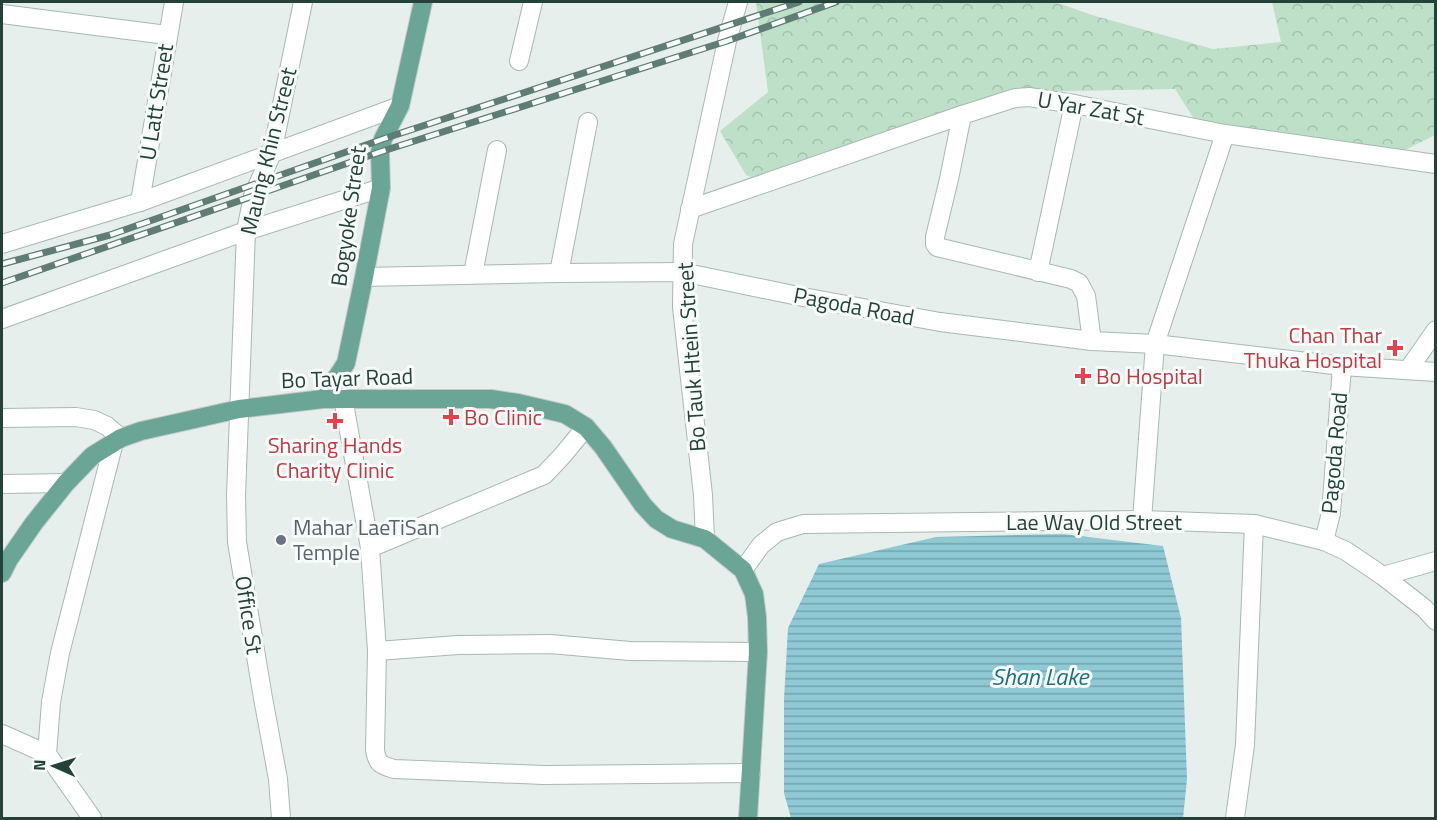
<svg xmlns="http://www.w3.org/2000/svg" width="1437" height="820" font-family="'Titillium Web',sans-serif">
	<style>
		.forest { fill: url(#forest-crowns) }
		.water { fill: url(#water-rules) }
		.lines { fill: none; stroke-linecap: round; stroke-linejoin: round }
		.minor-casing { stroke: #a8b8b2; stroke-width: 20 }
		.major-casing { stroke: #c2cac8; stroke-width: 20 }
		.minor { stroke: #fff; stroke-width: 18 }
		.major { stroke: #6aa596; stroke-width: 18 }
		.rail-casing { stroke: #5f7d75; stroke-width: 7 }
		.rail { stroke: #f7fbf9; stroke-width: 4.5; stroke-dasharray: 14; stroke-linecap: butt }
		.health-dot { fill: #e0444e; stroke: #f7fbf9; stroke-width: 2 }
		.worship-dot { fill: #6b7280; stroke: #f7fbf9; stroke-width: 2 }
		.labels { text-anchor: middle; stroke-width: 6; stroke-linejoin: round; paint-order: stroke }
		.street-label { font-size: 22px; fill: #24423a; stroke: #f7fbf9 }
		.health-label { font-size: 22px; fill: #be3a42; stroke: #f7fbf9; text-anchor: start }
		.worship-label { font-size: 22px; fill: #5b616d; stroke: #f7fbf9; text-anchor: start }
		.water-label { font-size: 24px; font-style: italic; fill: #1c6f80; stroke: #f7fbf9 }
	</style>
	<defs>
		<pattern id="forest-crowns" width="20" height="18" patternUnits="userSpaceOnUse" patternTransform="scale(1.5)"><rect width="20" height="18" fill="#bfe0c8"/><path d="M2 6a3 3 0 1 1 6 0M12 15a3 3 0 1 1 6 0" fill="none" stroke="#a4c1ad"/></pattern>
		<pattern id="water-rules" width="6" height="5" patternUnits="userSpaceOnUse" patternTransform="scale(1.5)"><rect width="6" height="5" fill="#8ec9d4"/><path d="M0 2.5h6" fill="none" stroke="#74a5ad"/></pattern>
	</defs>
	<rect width="100%" height="100%" fill="#e6efeb"/>
	<path class="forest" d="M756,2H1000L1058,3L1092,15L1213,49L1281,42L1272,2H1435V135L1405,150L1196,122L1175,89L1014,92L756,179L746,175L720,131L768,92Z"/>
	<path class="water" d="M1063,534L1163,546L1181,618L1187,779L1183,818H791L784,793V699L788,628L819,564L936,537Z"/>
	<g class="lines">
		<g class="minor-casing">
			<g id="minor">
				<path d="M2,14L167,35"/>
				<path d="M519,61L533,2"/>
				<path d="M962,115L949,179L935,237V244L937,247L1071,279L1079,283L1086,296L1092,341"/>
				<path d="M140,202L174,2"/>
				<path d="M690,209L962,115L1015,98L1029,97L1074,104L1225,134L1436,164"/>
				<path d="M2,244L140,202L400,106"/>
				<path d="M1038,272L1074,104"/>
				<path d="M559,273L588,122"/>
				<path d="M473,274L497,150"/>
				<path d="M364,277L559,273L682,272L803,297L940,322L1092,341L1155,344L1342,366L1436,372"/>
				<path d="M2,319L246,231L381,188"/>
				<path d="M1408,370L1436,330"/>
				<path d="M343,398L370,548L377,651L375,750C377,764 381,765 394,769L544,775L751,773"/>
				<path d="M2,418L76,417L94,420L107,426L121,438"/>
				<path d="M2,484L66,483"/>
				<path d="M1142,520L1155,344L1225,134"/>
				<path d="M705,539L703,495L682,307L683,244L727,41L738,2"/>
				<path d="M1324,541L1331,513L1342,366"/>
				<path d="M370,548L544,475L562,456L586,427"/>
				<path d="M743,570L761,545L777,532L803,524L1142,520L1254,524L1324,541L1346,551L1383,576L1424,608L1436,621"/>
				<path d="M1383,576L1436,561"/>
				<path d="M377,651L458,645L550,644L630,651L758,652"/>
				<path d="M2,734L47,754L92,818"/>
				<path d="M47,754L51,702L60,653L114,442"/>
				<path d="M281,818L278,779L263,698L237,542L236,495L246,231L253,196L272,153L303,2"/>
				<path d="M1235,818L1245,745L1254,524"/>
			</g>
		</g>
		<g class="major-casing">
			<g id="major">
				<path d="M323,399L346,363L364,277L381,188L380,152L383,139L400,106L423,2"/>
				<path d="M2,573L9,559L34,523L66,483L92,456L121,438L141,431L239,409L323,399H491L518,403L565,414L586,427L603,447L643,505L656,519L672,529L705,539L743,570L754,594L757,617L758,652L748,818"/>
			</g>
		</g>
		<use href="#minor" class="minor"/>
		<use href="#major" class="major"/>
		<g class="rail-casing">
			<g id="rail">
				<path d="M2,264L110,235L383,139L799,2"/>
				<path d="M2,283L380,152L727,41L836,2"/>
			</g>
		</g>
		<use href="#rail" class="rail"/>
	</g>
	<g class="health-dot">
		<path d="M1392 339h6v6h6v6h-6v6h-6v-6h-6v-6h6z"/>
		<path d="M1080 367h6v6h6v6h-6v6h-6v-6h-6v-6h6z"/>
		<path d="M448 408h6v6h6v6h-6v6h-6v-6h-6v-6h6z"/>
		<path d="M332 412h6v6h6v6h-6v6h-6v-6h-6v-6h6z"/>
	</g>
	<circle class="worship-dot" cx="281" cy="540" r="6"/>
	<g class="labels">
		<g class="street-label">
			<text transform="translate(156 102) rotate(-81)" y="8">U Latt Street</text>
			<text transform="translate(1091 108) rotate(10)" y="8">U Yar Zat St</text>
			<text transform="translate(268 151) rotate(-76)" y="8">Maung Khin Street</text>
			<text transform="translate(348 216) rotate(-82)" y="8">Bogyoke Street</text>
			<text transform="translate(854 306) rotate(11)" y="8">Pagoda Road</text>
			<text transform="translate(691 357) rotate(-94)" y="8">Bo Tauk Htein Street</text>
			<text transform="translate(347 378) rotate(-2)" y="8">Bo Tayar Road</text>
			<text transform="translate(1334 453) rotate(-85)" y="8">Pagoda Road</text>
			<text x="1094" y="530">Lae Way Old Street</text>
			<text transform="translate(249 615) rotate(81)" y="8">Office St</text>
		</g>
		<g class="health-label">
			<text x="1382" y="343" text-anchor="end">Chan Thar<tspan x="1382" dy="25">Thuka Hospital</tspan></text>
			<text x="1096" y="384">Bo Hospital</text>
			<text x="464" y="425">Bo Clinic</text>
			<text x="335" y="453" text-anchor="middle">Sharing Hands<tspan x="335" dy="25">Charity Clinic</tspan></text>
		</g>
		<g class="worship-label">
			<text x="293" y="535">Mahar LaeTiSan<tspan x="293" dy="25">Temple</tspan></text>
		</g>
		<g class="water-label">
			<text x="1040" y="685">Shan Lake</text>
		</g>
	</g>
	<rect width="1437" height="820" fill="none" stroke="#24423a" stroke-width="6"/>
	<g transform="translate(54 766) rotate(273)" stroke="#f7fbf9" stroke-width="4.5" paint-order="stroke">
	<path d="M0-4.5L10 22L0 15L-10 22Z" fill="#24423a"/>
	<text y="-9" font-size="16" font-weight="bold" text-anchor="middle" fill="#24423a">N</text>
	</g>
</svg>
